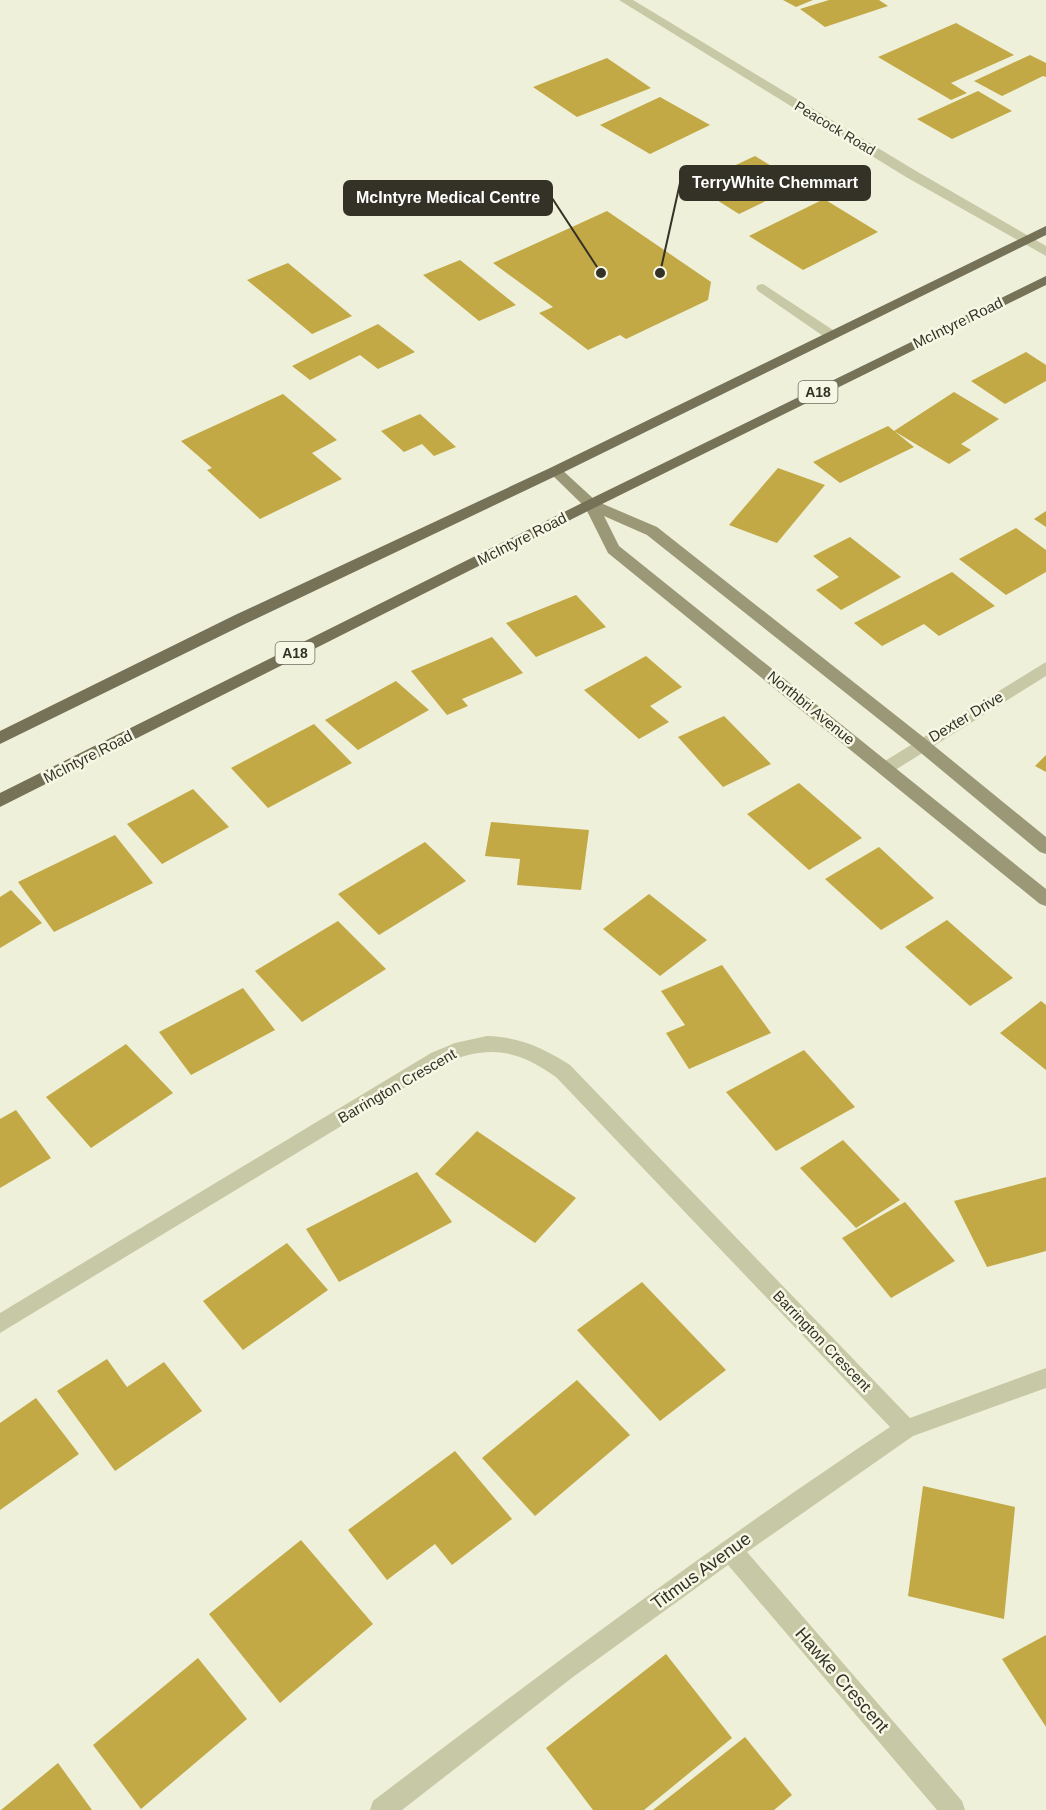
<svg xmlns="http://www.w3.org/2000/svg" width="1046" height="1810" font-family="Helvetica,sans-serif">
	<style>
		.building { fill: #c2a945 }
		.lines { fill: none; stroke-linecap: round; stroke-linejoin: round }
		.lane { fill: #c7c8a5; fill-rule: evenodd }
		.street { fill: #c7c8a5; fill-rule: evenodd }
		.secondary { fill: #9b9877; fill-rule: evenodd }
		.primary { fill: #757258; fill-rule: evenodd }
		.labels { text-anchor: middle; stroke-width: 5; stroke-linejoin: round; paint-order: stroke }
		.far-street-label { font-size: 14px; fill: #343226; stroke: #f6f8e5 }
		.shield { fill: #f6f8e5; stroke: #6e6d5f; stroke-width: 1.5 }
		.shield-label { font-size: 14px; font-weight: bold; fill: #343226 }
		.street-label { font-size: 15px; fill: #343226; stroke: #f6f8e5 }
		.near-street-label { font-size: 18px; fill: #343226; stroke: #f6f8e5 }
		.leader { fill: none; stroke: #343226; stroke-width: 2 }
		.callout-dot { fill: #343226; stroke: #f6f8e5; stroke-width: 2 }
		.callout { fill: #343226; stroke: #343226; stroke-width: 2 }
		.callout-label { font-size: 16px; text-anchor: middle; font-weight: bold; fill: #fff }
	</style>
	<rect width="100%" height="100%" fill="#eef0d9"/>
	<g class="building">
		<path d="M783,0H813L796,7Z"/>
		<path d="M829,0H879L888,6L825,27L800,9Z"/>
		<path d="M956,23L1014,55L951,83L967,93L951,100L878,57Z"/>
		<path d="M1030,55L1046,63V77L1043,76L1002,96L974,81Z"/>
		<path d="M607,58L651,88L577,117L533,87Z"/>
		<path d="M978,91L1012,111L952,139L917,119Z"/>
		<path d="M660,97L710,125L650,154L600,125Z"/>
		<path d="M755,156L801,184L739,214L693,185Z"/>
		<path d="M824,199L878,232L803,270L749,236Z"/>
		<path d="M607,211L711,282L708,300L626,339L620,335L588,350L539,313L553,307L493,263Z"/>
		<path d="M460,260L516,305L479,321L423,275Z"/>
		<path d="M288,263L352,316L312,334L247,280Z"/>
		<path d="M378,324L415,352L378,369L360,355L310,380L292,366Z"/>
		<path d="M1026,352L1046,365V381L1005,404L971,381Z"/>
		<path d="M954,392L999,419L961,444L971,450L949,464L894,431Z"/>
		<path d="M283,394L337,440L312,453L342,479L260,519L207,470L212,468L181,441Z"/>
		<path d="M420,414L456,447L434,456L422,444L404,452L381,431Z"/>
		<path d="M888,426L914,447L840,483L813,462Z"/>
		<path d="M778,468L825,485L777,543L729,525Z"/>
		<path d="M1046,511V527L1034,519Z"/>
		<path d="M1016,528L1046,550V572L1006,595L959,559Z"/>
		<path d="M850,537L901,577L841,610L816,590L839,577L813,556Z"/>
		<path d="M952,572L995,606L939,636L924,624L882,646L854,623Z"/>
		<path d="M576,595L606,627L536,657L506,623Z"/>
		<path d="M492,637L523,673L462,699L468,706L447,715L411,671Z"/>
		<path d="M646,656L682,687L650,706L669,722L639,739L584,690Z"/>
		<path d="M396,681L429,710L358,750L325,720Z"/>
		<path d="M724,716L771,764L723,787L678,737Z"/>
		<path d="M314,724L352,763L268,808L231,768Z"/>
		<path d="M1046,755V772L1035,766Z"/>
		<path d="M799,783L862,838L809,870L747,814Z"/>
		<path d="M193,789L229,827L162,864L127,824Z"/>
		<path d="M491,822L589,830L581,890L517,885L520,859L485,856Z"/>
		<path d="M115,835L153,883L54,932L18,882Z"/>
		<path d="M425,842L466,881L379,935L338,894Z"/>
		<path d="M879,847L934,898L881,930L825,879Z"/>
		<path d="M11,890L42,923L0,948V897Z"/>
		<path d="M649,894L707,940L660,976L603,929Z"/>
		<path d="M947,920L1013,978L970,1006L905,947Z"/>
		<path d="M338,921L386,969L302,1022L255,971Z"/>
		<path d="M722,965L771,1033L689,1069L666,1033L685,1025L661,991Z"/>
		<path d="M243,988L275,1030L191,1075L159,1032Z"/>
		<path d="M1041,1001L1046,1005V1070L1000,1033Z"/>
		<path d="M126,1044L173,1093L91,1148L46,1097Z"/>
		<path d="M804,1050L855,1107L776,1151L726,1092Z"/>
		<path d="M16,1110L51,1158L0,1188V1119Z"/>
		<path d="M477,1131L576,1198L535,1243L435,1174Z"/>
		<path d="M843,1140L900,1200L856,1228L800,1168Z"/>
		<path d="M417,1172L452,1222L339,1282L306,1229Z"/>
		<path d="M1046,1177V1251L987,1267L954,1201Z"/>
		<path d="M905,1202L955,1261L891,1298L842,1238Z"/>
		<path d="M287,1243L328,1290L243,1350L203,1301Z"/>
		<path d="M642,1282L726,1370L660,1421L577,1330Z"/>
		<path d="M107,1359L127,1387L164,1362L202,1411L115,1471L57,1391Z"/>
		<path d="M577,1380L630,1435L535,1516L482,1458Z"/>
		<path d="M36,1398L79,1454L0,1510V1423Z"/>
		<path d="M455,1451L512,1519L452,1565L435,1544L387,1580L348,1530Z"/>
		<path d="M923,1486L1015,1507L1004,1619L908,1596Z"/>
		<path d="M301,1540L373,1624L280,1703L209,1614Z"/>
		<path d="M1046,1635V1727L1002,1659Z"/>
		<path d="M666,1654L732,1738L644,1810H593L546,1748Z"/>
		<path d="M198,1658L247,1719L141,1809L93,1745Z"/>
		<path d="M745,1737L792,1795L774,1810H653Z"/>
		<path d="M58,1763L92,1810H1Z"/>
	</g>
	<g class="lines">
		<path class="lane" d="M763,284L836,332L838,335L836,338H826L758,291L756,288L758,285Z"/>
		<g class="street">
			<path d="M619,0H633L916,171L1046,246V256L906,177Z"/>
			<path d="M1046,662V676L892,772L886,774L880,772L877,768L880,764Z"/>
			<path d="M487,1036C519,1037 544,1048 570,1065L910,1418L1046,1368V1388L913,1436L747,1552L962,1801L965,1810H937L728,1565L573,1677L402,1810H370L373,1801C542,1672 713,1545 890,1427L556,1077C518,1050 489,1044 445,1063L0,1333V1313L431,1053L455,1043Z"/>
		</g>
		<path class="secondary" d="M555,466L560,468L596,501L657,527L927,740L1046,837V854L1040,852L915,748L647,535L604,516L619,546L1046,889V906L1040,904L608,553L585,507L548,471Z"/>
		<g class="primary">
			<path d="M1046,226V235L560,474L247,623L0,744V731L235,615L550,468Z"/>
			<path d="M1046,276V285L596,507L0,807V793L586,501Z"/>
		</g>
	</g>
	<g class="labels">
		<g class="far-street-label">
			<text transform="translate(835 128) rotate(31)" y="5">Peacock Road</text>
		</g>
		<g class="shield">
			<rect x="798.5" y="381" width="39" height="22" rx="4.5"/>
			<rect x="275.5" y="642" width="39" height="22" rx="4.5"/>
		</g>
		<g class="shield-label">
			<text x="818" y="397">A18</text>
			<text x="295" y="658">A18</text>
		</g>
		<g class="street-label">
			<text transform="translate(958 323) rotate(-26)" y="5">McIntyre Road</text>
			<text transform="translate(522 539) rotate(-27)" y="5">McIntyre Road</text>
			<text transform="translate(811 708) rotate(39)" y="5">Northbri Avenue</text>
			<text transform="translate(966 717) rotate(-31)" y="5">Dexter Drive</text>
			<text transform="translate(88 757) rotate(-27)" y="5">McIntyre Road</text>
			<text transform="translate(397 1086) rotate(-30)" y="5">Barrington Crescent</text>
			<text transform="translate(822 1341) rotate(46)" y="5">Barrington Crescent</text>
		</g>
		<g class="near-street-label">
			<text transform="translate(701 1571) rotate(-36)" y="6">Titmus Avenue</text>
			<text transform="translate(842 1680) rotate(49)" y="6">Hawke Crescent</text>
		</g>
	</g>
	<path class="leader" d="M660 273L680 183M601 273L552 198"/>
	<g class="callout-dot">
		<circle cx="660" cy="273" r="6"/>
		<circle cx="601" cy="273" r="6"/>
	</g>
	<g class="callout">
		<rect x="680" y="166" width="190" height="34" rx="6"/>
		<rect x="344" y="181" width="208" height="34" rx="6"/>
	</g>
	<g class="callout-label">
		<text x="775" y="188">TerryWhite Chemmart</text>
		<text x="448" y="203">McIntyre Medical Centre</text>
	</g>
</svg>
